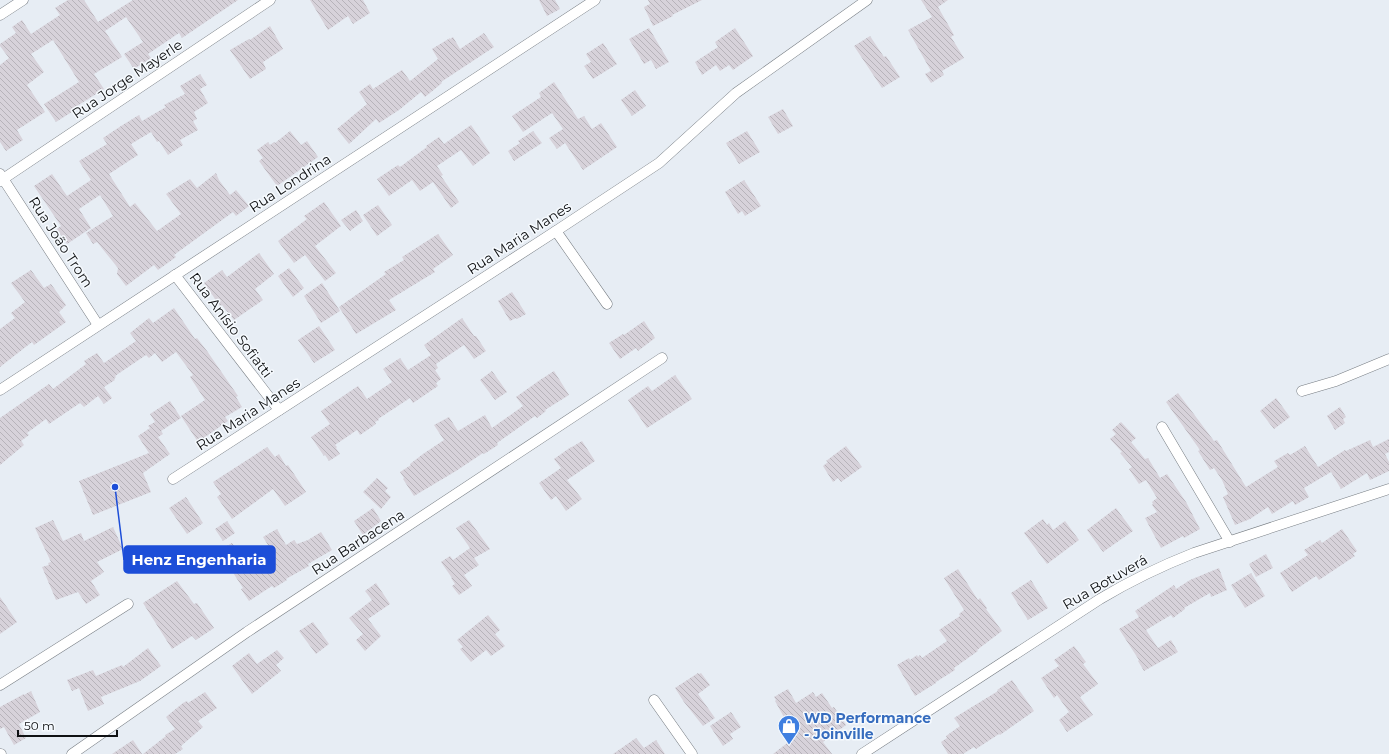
<svg xmlns="http://www.w3.org/2000/svg" width="1389" height="754" font-family="Montserrat,sans-serif">
	<style>
		.building { fill: url(#building-back-hatch) }
		.lines { fill: none; stroke-linecap: round; stroke-linejoin: round }
		.minor-casing { stroke: #777d83; stroke-width: 11 }
		.minor { stroke: #fff; stroke-width: 10 }
		.labels { text-anchor: middle; stroke-width: 3; stroke-linejoin: round; paint-order: stroke }
		.street-label { font-size: 14px; fill: #0f1113; stroke: #f6fafe }
		.shop-label { font-size: 14px; font-weight: bold; fill: #366cbe; stroke: #f6fafe; text-anchor: start }
		.leader { fill: none; stroke: #1d4ed8; stroke-width: 1.5 }
		.callout-dot { fill: #1d4ed8; stroke: #f6fafe; stroke-width: 1.5 }
		.callout { fill: #1d4ed8; stroke: #1d4ed8; stroke-width: 1.5 }
		.callout-label { font-size: 15px; text-anchor: middle; font-weight: bold; fill: #fff }
	</style>
	<defs>
		<pattern id="building-back-hatch" width="6" height="6" patternUnits="userSpaceOnUse"><rect width="6" height="6" fill="#d7d2da"/><path d="M-1 5l2 2M0 0l6 6M5-1l2 2" fill="none" stroke="#b7b3ba"/></pattern>
	</defs>
	<rect width="100%" height="100%" fill="#e7edf4"/>
	<g class="building">
		<path d="M68,0H84L98,22L133,0H238L182,38L179,33L148,54L151,58L134,69L124,54L143,42L126,17L105,31L122,57L94,74L104,89L77,106L78,108L56,122L44,104L79,82L53,40L31,54L44,72L27,85L45,112L17,130L23,140L6,151L0,142V65L9,58L0,46V44L16,33L12,27L22,20L31,34L60,15L55,8Z"/>
		<path d="M310,0H363L370,13L353,24L348,16L328,30Z"/>
		<path d="M539,0H555L560,9L547,16Z"/>
		<path d="M648,0H702L672,15L673,16L653,26L644,7L650,4Z"/>
		<path d="M921,0H948L938,7L954,35L951,37L964,58L942,71L944,75L931,83L925,74L931,71L908,30L932,17Z"/>
		<path d="M270,26L283,49L263,62L266,69L250,79L230,50L249,39L250,40Z"/>
		<path d="M649,28L669,62L656,69L651,60L644,64L629,39Z"/>
		<path d="M735,28L753,56L733,70L729,65L720,71L716,65L702,75L695,62L718,47L715,42Z"/>
		<path d="M484,33L494,47L441,82L442,83L425,97L421,92L399,110L379,123L376,119L349,144L337,129L367,104L359,92L370,84L373,89L402,70L410,81L438,59L432,49L450,38V39L453,37L460,49Z"/>
		<path d="M870,36L884,57L886,56L900,77L882,88L854,46Z"/>
		<path d="M603,43L617,64L593,79L584,66L591,62L586,54Z"/>
		<path d="M200,74L207,85L200,89L208,103L194,112L197,119L193,121L198,130L180,140L183,145L168,155L159,141L157,142L151,132L131,144L138,155L109,174L130,207L135,203L157,231L181,214L166,194L190,179L197,188L216,173L219,180L230,195L236,190L249,206L236,216L233,212L174,255L176,257L158,270L154,265L126,286L117,274L118,268L97,242L93,244L86,233L113,216L100,195L79,209L91,228L67,244L57,229L61,226L34,186L52,174L67,196L91,180L79,161L107,144L103,138L121,126L139,115L142,121L166,107L164,105L185,94L180,86Z"/>
		<path d="M554,82L578,119L584,116L592,129L601,123L617,147L583,170L565,143L557,149L549,138L563,129L552,113L523,132L512,116L541,97L539,93Z"/>
		<path d="M635,90L646,106L632,116L621,100Z"/>
		<path d="M783,109L793,126L778,134L768,117Z"/>
		<path d="M471,125L490,153L473,166L461,150L437,166L443,175L441,176L459,202L451,208L433,182L420,191L412,180L389,196L377,179L398,165L400,167L427,147L426,146L439,137L444,144Z"/>
		<path d="M290,131L301,145L307,141L318,157L277,186L259,161L263,158L257,150L268,142L270,145L274,142L275,143Z"/>
		<path d="M533,131L542,143L514,161L508,151L520,143L518,141Z"/>
		<path d="M747,131L760,152L739,164L726,143Z"/>
		<path d="M744,180L761,206L745,216L742,211L738,214L725,192Z"/>
		<path d="M324,202L341,226L315,246L336,273L325,281L305,255L294,263L278,241L307,219L304,216Z"/>
		<path d="M378,205L392,225L377,236L363,215Z"/>
		<path d="M356,210L363,221L350,231L341,220Z"/>
		<path d="M438,234L453,255L433,269L435,272L389,300L396,310L356,334L339,307L386,274L384,272L404,260L402,257Z"/>
		<path d="M259,253L274,274L255,289L263,300L234,320L222,305L220,306L204,283L222,270L227,277Z"/>
		<path d="M289,268L304,288L293,297L278,276Z"/>
		<path d="M31,270L44,288L51,284L66,305L59,312L66,322L34,345L32,342L0,367V329L15,318L11,313L25,302L11,283Z"/>
		<path d="M322,283L340,311L321,323L304,296Z"/>
		<path d="M512,292L526,314L517,319L516,318L510,321L498,301Z"/>
		<path d="M174,308L195,339L197,338L207,351L238,396L236,397L242,407L225,417L228,421L198,442L181,416L205,400L190,377L193,375L176,352L162,362L155,353L149,358L146,355L115,376L116,377L114,379L115,380L104,387L112,398L104,404L98,396L84,407L80,403L49,424L46,419L27,433L29,435L21,441L24,445L0,465V418L49,384L53,389L86,364L84,361L97,353L104,363L136,341L130,333L149,318L153,323Z"/>
		<path d="M462,318L474,336H476L486,351L474,359L464,345L436,364L438,368L435,370L441,379L436,383L438,386L413,403L410,398L378,419L379,420L375,422L376,424L360,435L357,430L335,445L337,447L336,448L340,454L329,461L325,455L324,456L311,437L330,424L321,411L358,386L367,399L392,382L383,369L400,358L408,370L431,355L424,345Z"/>
		<path d="M644,321L655,338L638,351L636,348L620,359L609,343L623,334L624,335Z"/>
		<path d="M319,326L335,350L314,363L298,340Z"/>
		<path d="M492,371L507,392L495,400L480,380Z"/>
		<path d="M554,371L569,395L545,410L546,411L537,418L535,416L497,443L498,445L484,454L483,453L456,471L414,496L403,479L404,478L400,472L411,465L410,464L423,454L444,440L434,425L449,417L458,431L485,415L492,428L523,406L516,397L540,380Z"/>
		<path d="M675,375L692,399L647,428L628,400L648,386L652,391Z"/>
		<path d="M1178,393L1214,441L1217,440L1246,487L1278,467L1274,461L1288,453L1290,455L1305,446L1318,467L1345,450L1346,451L1370,440L1373,447L1389,439V452L1385,454L1389,462V471L1370,480L1367,473L1341,489L1331,472L1304,488L1309,497L1295,505L1293,501L1272,514L1268,507L1250,519L1235,525L1223,497L1228,494L1222,480L1214,468L1210,470L1198,451L1200,450L1166,402Z"/>
		<path d="M1276,398L1290,417L1274,429L1260,411Z"/>
		<path d="M170,401L181,418L161,431L163,434L158,437L170,454L143,473L151,492L93,515L79,481L149,453L138,436L150,428L148,426L155,422L150,414Z"/>
		<path d="M1340,407L1346,417L1343,419L1345,423L1335,430L1327,416Z"/>
		<path d="M1121,422L1136,438L1131,442L1145,459L1148,458L1160,478L1167,474L1186,502L1200,529L1184,538L1183,536L1161,548L1145,518L1157,512L1152,505L1153,504L1152,502L1157,498L1146,480L1139,484L1129,469L1132,467L1120,453L1122,452L1110,439L1116,434L1112,430Z"/>
		<path d="M582,441L595,461L567,480L582,499L566,511L556,496L551,500L539,483L561,468L554,459L571,447H572Z"/>
		<path d="M846,446L862,467L841,482L838,478L833,482L823,466L828,462L826,461Z"/>
		<path d="M267,447L275,457L279,454L286,466L288,465L306,492L285,506L273,489L232,519L217,497L221,494L213,482Z"/>
		<path d="M377,478L388,488L385,491L391,497L381,509L363,492Z"/>
		<path d="M186,497L203,523L187,534L169,508Z"/>
		<path d="M373,508L381,521L363,535L354,521Z"/>
		<path d="M1116,508L1133,531L1103,552L1087,530Z"/>
		<path d="M1043,519L1047,525L1049,523L1053,530L1065,521L1079,540L1047,564L1024,533Z"/>
		<path d="M53,520L63,541L81,533L84,541L113,527L123,549L97,562L104,572L91,581L100,595L86,604L78,592L56,600L42,567L49,565L48,563L51,562L35,528Z"/>
		<path d="M469,520L490,549L474,558L479,565L464,575L472,586L459,595L452,586L455,584L451,578H452L441,562L450,556L453,560L470,548L456,528Z"/>
		<path d="M227,521L235,533L223,541L215,529Z"/>
		<path d="M277,529L286,545L294,540L297,544L308,540L321,532L332,550L308,564L309,566L286,579L287,580L274,588L272,586L249,601L241,589L243,588L228,565L221,569L213,554L232,543L244,561L268,545L263,537Z"/>
		<path d="M1342,529L1357,551L1353,554L1355,556L1319,580L1316,576L1292,592L1280,573L1308,555L1304,550L1320,540L1322,543Z"/>
		<path d="M1266,554L1273,568L1256,577L1249,564Z"/>
		<path d="M1219,568L1227,590L1211,597L1210,593L1184,608L1185,609L1173,618L1171,615L1146,630L1158,648L1171,640L1178,652L1144,671L1138,661L1139,660L1119,629L1139,617L1135,611L1174,585L1176,589L1190,580Z"/>
		<path d="M958,569L978,600L980,598L987,608L986,609L1002,631L977,650L978,651L954,668L955,670L936,682V683L915,696L897,665L909,658L910,660L917,655L918,657L920,655L922,658L947,641L939,630L960,616L959,614L964,610L944,578Z"/>
		<path d="M1251,573L1265,596L1245,608L1231,585Z"/>
		<path d="M1031,580L1048,608L1028,620L1011,593Z"/>
		<path d="M177,581L194,604L197,603L214,628L196,640L192,636L172,649L143,603Z"/>
		<path d="M376,583L390,604L368,619L381,636L365,651L356,640L363,634L349,618L372,600L365,591Z"/>
		<path d="M0,597L17,622L0,634Z"/>
		<path d="M488,615L500,630L495,634L505,646L491,656L486,650L471,662L460,649L463,647L457,640Z"/>
		<path d="M313,622L329,644L316,654L299,631Z"/>
		<path d="M1074,646L1086,662L1083,664L1098,684L1080,697L1093,715L1067,732L1059,720L1069,712L1057,695L1054,698L1041,678L1059,666L1054,660Z"/>
		<path d="M148,648L161,666L140,681L101,697L104,704L88,711L79,688L72,691L67,680L93,670L96,676L122,665L123,667Z"/>
		<path d="M277,650L284,658L276,665L281,671L252,694L232,666L249,653L257,664Z"/>
		<path d="M698,673L699,674L701,673L710,685L698,694L715,718L703,726L684,702L675,688Z"/>
		<path d="M1012,680L1034,711L1000,735L999,734L976,749L974,747L963,754H948L941,742L947,738L946,736L960,726L954,718L998,691L997,690Z"/>
		<path d="M788,689L796,703L813,692L816,697L822,693L832,708L834,707L846,725L823,742L832,754H773L795,737L775,701L776,700L774,697Z"/>
		<path d="M31,691L40,712L19,724L26,738L14,745L4,727L0,729V707L24,694V695Z"/>
		<path d="M205,692L217,708L198,721L203,727L181,746L183,749L175,754H143L166,736L165,735L175,729L166,717L183,703L187,701L188,703Z"/>
		<path d="M731,712L741,727L730,734L733,739L723,746L710,726Z"/>
		<path d="M636,738L644,748L656,740L665,754H613Z"/>
		<path d="M133,740L142,754H112Z"/>
	</g>
	<g class="lines">
		<g class="minor-casing">
			<g id="minor">
				<path d="M0,15L23,0"/>
				<path d="M0,174L98,325"/>
				<path d="M0,181L270,0"/>
				<path d="M556,231L607,304"/>
				<path d="M175,275L279,410"/>
				<path d="M0,390L595,0"/>
				<path d="M1302,391L1336,381L1389,359"/>
				<path d="M1162,427L1230,542"/>
				<path d="M173,479L556,231L659,163L736,93L867,0"/>
				<path d="M0,685L128,604"/>
				<path d="M654,700L692,754"/>
				<path d="M0,754H1"/>
				<path d="M72,754L247,632L662,358"/>
				<path d="M862,754L1100,599C1130,581 1161,566 1194,553L1389,489"/>
			</g>
		</g>
		<use href="#minor" class="minor"/>
	</g>
	<defs>
		<g id="shop-pin" transform="scale(1.15)"><path d="M0 17L-7.5 6A9.5 9.5 0 1 1 7.5 6Z" fill="#3f7fe0" stroke="#f6fafe"/><path d="M-5-2.5h2.3a2.7 3.5 0 0 1 5.4 0H5L5.5 6h-11ZM-1.5-2.5h3a1.5 2.3 0 0 0-3 0Z" fill="#fff"/></g>
	</defs>
	<g fill-rule="evenodd">
		<use href="#shop-pin" x="789" y="726"/>
	</g>
	<g class="labels">
		<g class="street-label">
			<text transform="translate(127 79) rotate(-34)" y="5">Rua Jorge Mayerle</text>
			<text transform="translate(290 183) rotate(-33)" y="5">Rua Londrina</text>
			<text transform="translate(519 238) rotate(-33)" y="5">Rua Maria Manes</text>
			<text transform="translate(61 242) rotate(57)" y="5">Rua João Trom</text>
			<text transform="translate(231 325) rotate(53)" y="5">Rua Anísio Sofiatti</text>
			<text transform="translate(248 414) rotate(-33)" y="5">Rua Maria Manes</text>
			<text transform="translate(358 542) rotate(-33)" y="5">Rua Barbacena</text>
			<text transform="translate(1105 582) rotate(-30)" y="5">Rua Botuverá</text>
		</g>
		<g class="shop-label">
			<text x="804" y="723">WD Performance<tspan x="804" dy="16">- Joinville</tspan></text>
		</g>
	</g>
	<path class="leader" d="M115 487L124 560"/>
	<circle class="callout-dot" cx="115" cy="487" r="4"/>
	<rect class="callout" x="124" y="546" width="151" height="27" rx="4"/>
	<g class="callout-label">
		<text x="199" y="565">Henz Engenharia</text>
	</g>
	<path d="M18 730v6h99v-6" fill="none" stroke="#0f1113" stroke-width="2"/>
	<text x="24" y="730" font-size="12" fill="#0f1113" stroke="#f6fafe" stroke-width="3" paint-order="stroke">50 m</text>
</svg>
